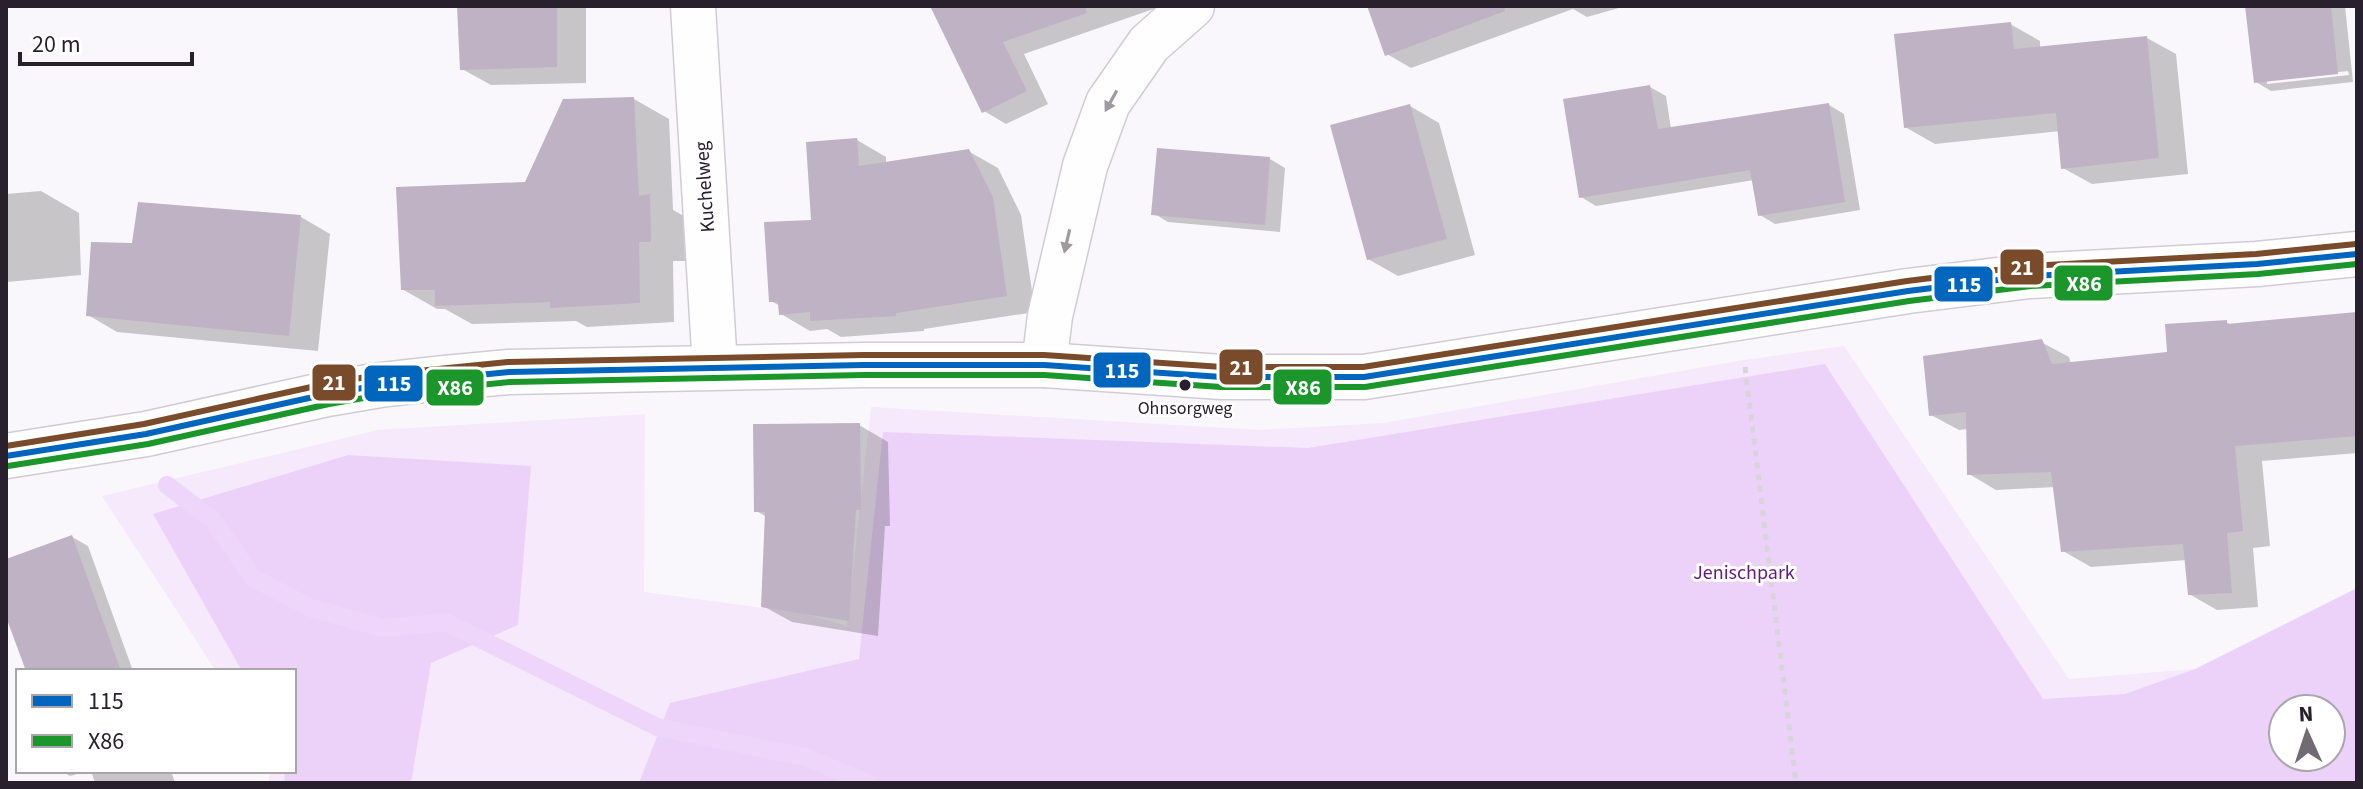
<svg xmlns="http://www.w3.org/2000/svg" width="2363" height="789" font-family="'Source Sans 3',sans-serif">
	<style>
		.green { fill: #f5e9fb; fill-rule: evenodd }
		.forest { fill: #ecd2f9; fill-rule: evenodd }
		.shadow { fill: #0003; fill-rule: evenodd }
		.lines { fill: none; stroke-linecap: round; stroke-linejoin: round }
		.stream { stroke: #eed5fa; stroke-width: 18 }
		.building { fill: #beb2c4 }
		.minor-casing { stroke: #d1ccd4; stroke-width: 47 }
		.path { stroke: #d7d5d9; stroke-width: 5; stroke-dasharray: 6 6; stroke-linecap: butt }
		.minor { stroke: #fefeff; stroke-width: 44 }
		.bus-1-casing { stroke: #fff; stroke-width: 12 }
		.bus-2-casing { stroke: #fff; stroke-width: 12 }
		.bus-3-casing { stroke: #fff; stroke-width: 12 }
		.bus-1 { stroke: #0065bd; stroke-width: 6 }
		.bus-2 { stroke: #1a962b; stroke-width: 6 }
		.bus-3 { stroke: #7a4b2a; stroke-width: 6 }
		.oneway { fill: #9e9aa0 }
		.bus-dot { fill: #28202c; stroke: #fff; stroke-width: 3 }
		.labels { text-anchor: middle; stroke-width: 6; stroke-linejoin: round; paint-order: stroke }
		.bus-label { font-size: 18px; fill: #28202c; stroke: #fff }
		.street-label { font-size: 20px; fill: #28202c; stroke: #fff }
		.park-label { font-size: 20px; fill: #611c7c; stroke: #fff }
		.line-badge { stroke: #fff; stroke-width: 3 }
		.badge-label { font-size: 22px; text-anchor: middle; font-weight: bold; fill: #fff }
	</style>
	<rect width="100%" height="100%" fill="#faf7fc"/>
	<path class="green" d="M1844,346L2069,679L2195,669L2357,646V783H269V771H294V671H216L102,496L378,430L645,414L644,592L802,613L847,626L871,407L1260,430L1383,423L1744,360ZM2283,709H2331V757H2283Z"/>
	<g class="forest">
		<path d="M1825,364L2043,699L2125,694L2195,669L2357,588V783H639L670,703L859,659L883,432L1308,448ZM2283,709H2331V757H2283Z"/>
		<path d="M348,455L531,466L518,625L431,663L411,783H284L285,771H294V671H242L153,514Z"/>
	</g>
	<g class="shadow">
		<path d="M459,6H586V83L491,85L462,69Z"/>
		<path d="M932,6H1162L1024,54L1048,104L1006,124L984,111Z"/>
		<path d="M1369,6H1626L1587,17L1573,9L1411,68L1387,54Z"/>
		<path d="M2247,6H2345L2353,82L2271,91L2256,82ZM2348,71L2349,75L2267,84V80Z"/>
		<path d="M2010,24L2040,41V48L2147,38L2176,54L2188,174L2092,184L2063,168L2060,131L1935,144L1905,127Z"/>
		<path d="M1650,87L1666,96L1671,129L1829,105L1844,114L1860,210L1775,224L1760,215L1754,180L1596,206L1581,197Z"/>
		<path d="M634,99L669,119L673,210L684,216L685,261H673L674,322L587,327L576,321L472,324L445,309H437L402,289L526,184Z"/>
		<path d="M1410,106L1439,123L1475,255L1398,276L1368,259Z"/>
		<path d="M857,140L886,157V164L968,151L998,168L1021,215L1035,312L924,329V331L841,337L827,329L810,331L781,314L780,306L771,301Z"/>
		<path d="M1270,159L1285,168L1280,232L1168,222L1153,213Z"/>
		<path d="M41,191L79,213L81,275L7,282L6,194Z"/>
		<path d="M301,217L330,234L318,351L117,332L88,315L134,245Z"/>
		<path d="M2357,314V453L2262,461L2270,546L2253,548L2258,607L2217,610L2189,594L2187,560L2091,567L2063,551L2055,487L1996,490L1969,474L1968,429L1959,430L1931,415L2041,342L2069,357L2071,364L2169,354L2226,322L2232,325Z"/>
		<path d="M859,425L888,442L890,526H885L878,636L792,622L763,606L767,517L756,511Z"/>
		<path d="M72,537L88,546L133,671H28L6,611V561Z"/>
		<path d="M61,771H87L70,776Z"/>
		<path d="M91,771H171L175,783H95Z"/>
	</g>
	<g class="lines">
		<path class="stream" d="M167,485L214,521L253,578L311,608L383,628L446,622L657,727L805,757L868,783"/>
	</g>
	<g class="building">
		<path d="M457,6H557V67L460,70Z"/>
		<path d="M930,6H1085L1087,13L1003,42L1027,91L982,113Z"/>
		<path d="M1367,6H1504L1505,11L1385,56Z"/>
		<path d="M2245,6H2331L2338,74L2254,83Z"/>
		<path d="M2011,22L2014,49L2147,36L2159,158L2061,169L2056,113L1904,128L1894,34Z"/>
		<path d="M1650,85L1658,129L1829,103L1845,202L1758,216L1750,170L1579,198L1563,99Z"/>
		<path d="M634,97L639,196L650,194L651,242H639L640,303L550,308V302L435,306V290H401L396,187L525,182L563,99Z"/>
		<path d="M1410,104L1447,239L1367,260L1330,125Z"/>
		<path d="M857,138L859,166L969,149L993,197L1007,296L896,313V316L810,321V312L779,315L778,302H769L764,222L811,220L806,142Z"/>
		<path d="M1157,148L1270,157L1265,225L1151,215Z"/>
		<path d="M138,202L301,215L289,336L86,316L91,242L132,243Z"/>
		<path d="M2357,312V436L2235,446L2243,531L2227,533L2232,593L2188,595L2183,544L2061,552L2051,472L1967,475L1966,412L1929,416L1923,356L2042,339L2052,364L2167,352L2165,324L2227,320V324Z"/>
		<path d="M860,423L861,510H856L849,621L761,607L765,512H754L753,424Z"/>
		<path d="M72,535L121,671H26L6,617V559Z"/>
	</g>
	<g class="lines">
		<g class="minor-casing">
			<g id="minor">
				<path d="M693,6L715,367"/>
				<path d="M1044,365L1050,316L1085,166L1108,103L1149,44L1192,6"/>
				<path d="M6,456L146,434L327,394L380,385L443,378L509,372L864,365H1044L1222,377H1364L1908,291L2030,276L2257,264L2357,254"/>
			</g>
		</g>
		<path class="path" d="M1745,367L1796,783"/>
		<use href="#minor" class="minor"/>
		<g class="bus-1-casing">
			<path id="bus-1" d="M6,456L146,434L327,394L380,385L509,372L864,365H1044L1222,377H1364L1908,291L2030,276L2257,264L2357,254"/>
		</g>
		<g class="bus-2-casing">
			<path id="bus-2" d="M8,466L148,444L329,404L381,395L510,382L864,375H1044L1221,387H1365L1909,301L2031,286L2258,274L2357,264"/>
		</g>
		<g class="bus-3-casing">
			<path id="bus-3" d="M6,446L144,424L325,384L378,375L508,362L864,355H1044L1222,367H1363L1907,281L2029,266L2256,254L2356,244"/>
		</g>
		<use href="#bus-1" class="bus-1"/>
		<use href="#bus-2" class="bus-2"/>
		<use href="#bus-3" class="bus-3"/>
	</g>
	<defs><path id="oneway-solid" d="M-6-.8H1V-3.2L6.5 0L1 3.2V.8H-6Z" transform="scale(2)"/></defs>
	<g class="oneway">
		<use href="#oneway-solid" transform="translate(1111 101) rotate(119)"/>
		<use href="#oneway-solid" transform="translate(1067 241) rotate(103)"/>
	</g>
	<circle class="bus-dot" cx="1185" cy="385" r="7"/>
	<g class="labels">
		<g class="bus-label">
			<text x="1185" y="414">Ohnsorgweg</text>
		</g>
		<g class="street-label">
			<text transform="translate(704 187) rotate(-94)" y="7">Kuchelweg</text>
		</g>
		<g class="park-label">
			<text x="1744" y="579">Jenischpark</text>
		</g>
	</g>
	<g class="line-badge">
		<rect x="1999" y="248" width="46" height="38" rx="8" fill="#7a4b2a"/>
		<rect x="2053" y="264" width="61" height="38" rx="8" fill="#1a962b"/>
		<rect x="1933" y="265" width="61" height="38" rx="8" fill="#0065bd"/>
		<rect x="1218" y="348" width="46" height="38" rx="8" fill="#7a4b2a"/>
		<rect x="1092" y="351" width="60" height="38" rx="8" fill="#0065bd"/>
		<rect x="311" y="363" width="46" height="39" rx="8" fill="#7a4b2a"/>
		<rect x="363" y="364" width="61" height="39" rx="8" fill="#0065bd"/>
		<rect x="1272" y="368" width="61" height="38" rx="8" fill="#1a962b"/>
		<rect x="425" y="368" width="60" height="39" rx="8" fill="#1a962b"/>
	</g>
	<g class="badge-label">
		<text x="2022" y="275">21</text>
		<text x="2084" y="291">X86</text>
		<text x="1964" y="292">115</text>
		<text x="1241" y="375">21</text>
		<text x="1122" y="378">115</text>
		<text x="334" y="390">21</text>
		<text x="394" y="391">115</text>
		<text x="1303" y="395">X86</text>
		<text x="455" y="395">X86</text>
	</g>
	<rect width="2363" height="789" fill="none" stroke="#28202c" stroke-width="16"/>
	<rect x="16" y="669" width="280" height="104" fill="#ffffff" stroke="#a9a6ab" stroke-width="2"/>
	<rect x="32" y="695" width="40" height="12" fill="#0065bd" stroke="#a9a6ab" stroke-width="2"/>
	<text x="88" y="709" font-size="24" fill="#28202c">115</text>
	<rect x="32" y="735" width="40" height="12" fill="#1a962b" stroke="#a9a6ab" stroke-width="2"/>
	<text x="88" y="749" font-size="24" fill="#28202c">X86</text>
	<g transform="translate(2307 733) rotate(357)"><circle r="38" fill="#ffffff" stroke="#a9a6ab" stroke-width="2"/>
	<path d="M0-6L14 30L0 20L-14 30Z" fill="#726b75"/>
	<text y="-12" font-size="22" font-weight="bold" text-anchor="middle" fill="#28202c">N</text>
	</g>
	<path d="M20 52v12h172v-12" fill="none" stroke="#28202c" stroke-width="4"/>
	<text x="32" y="52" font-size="24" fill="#28202c" stroke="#ffffff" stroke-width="6" paint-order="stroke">20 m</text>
</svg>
